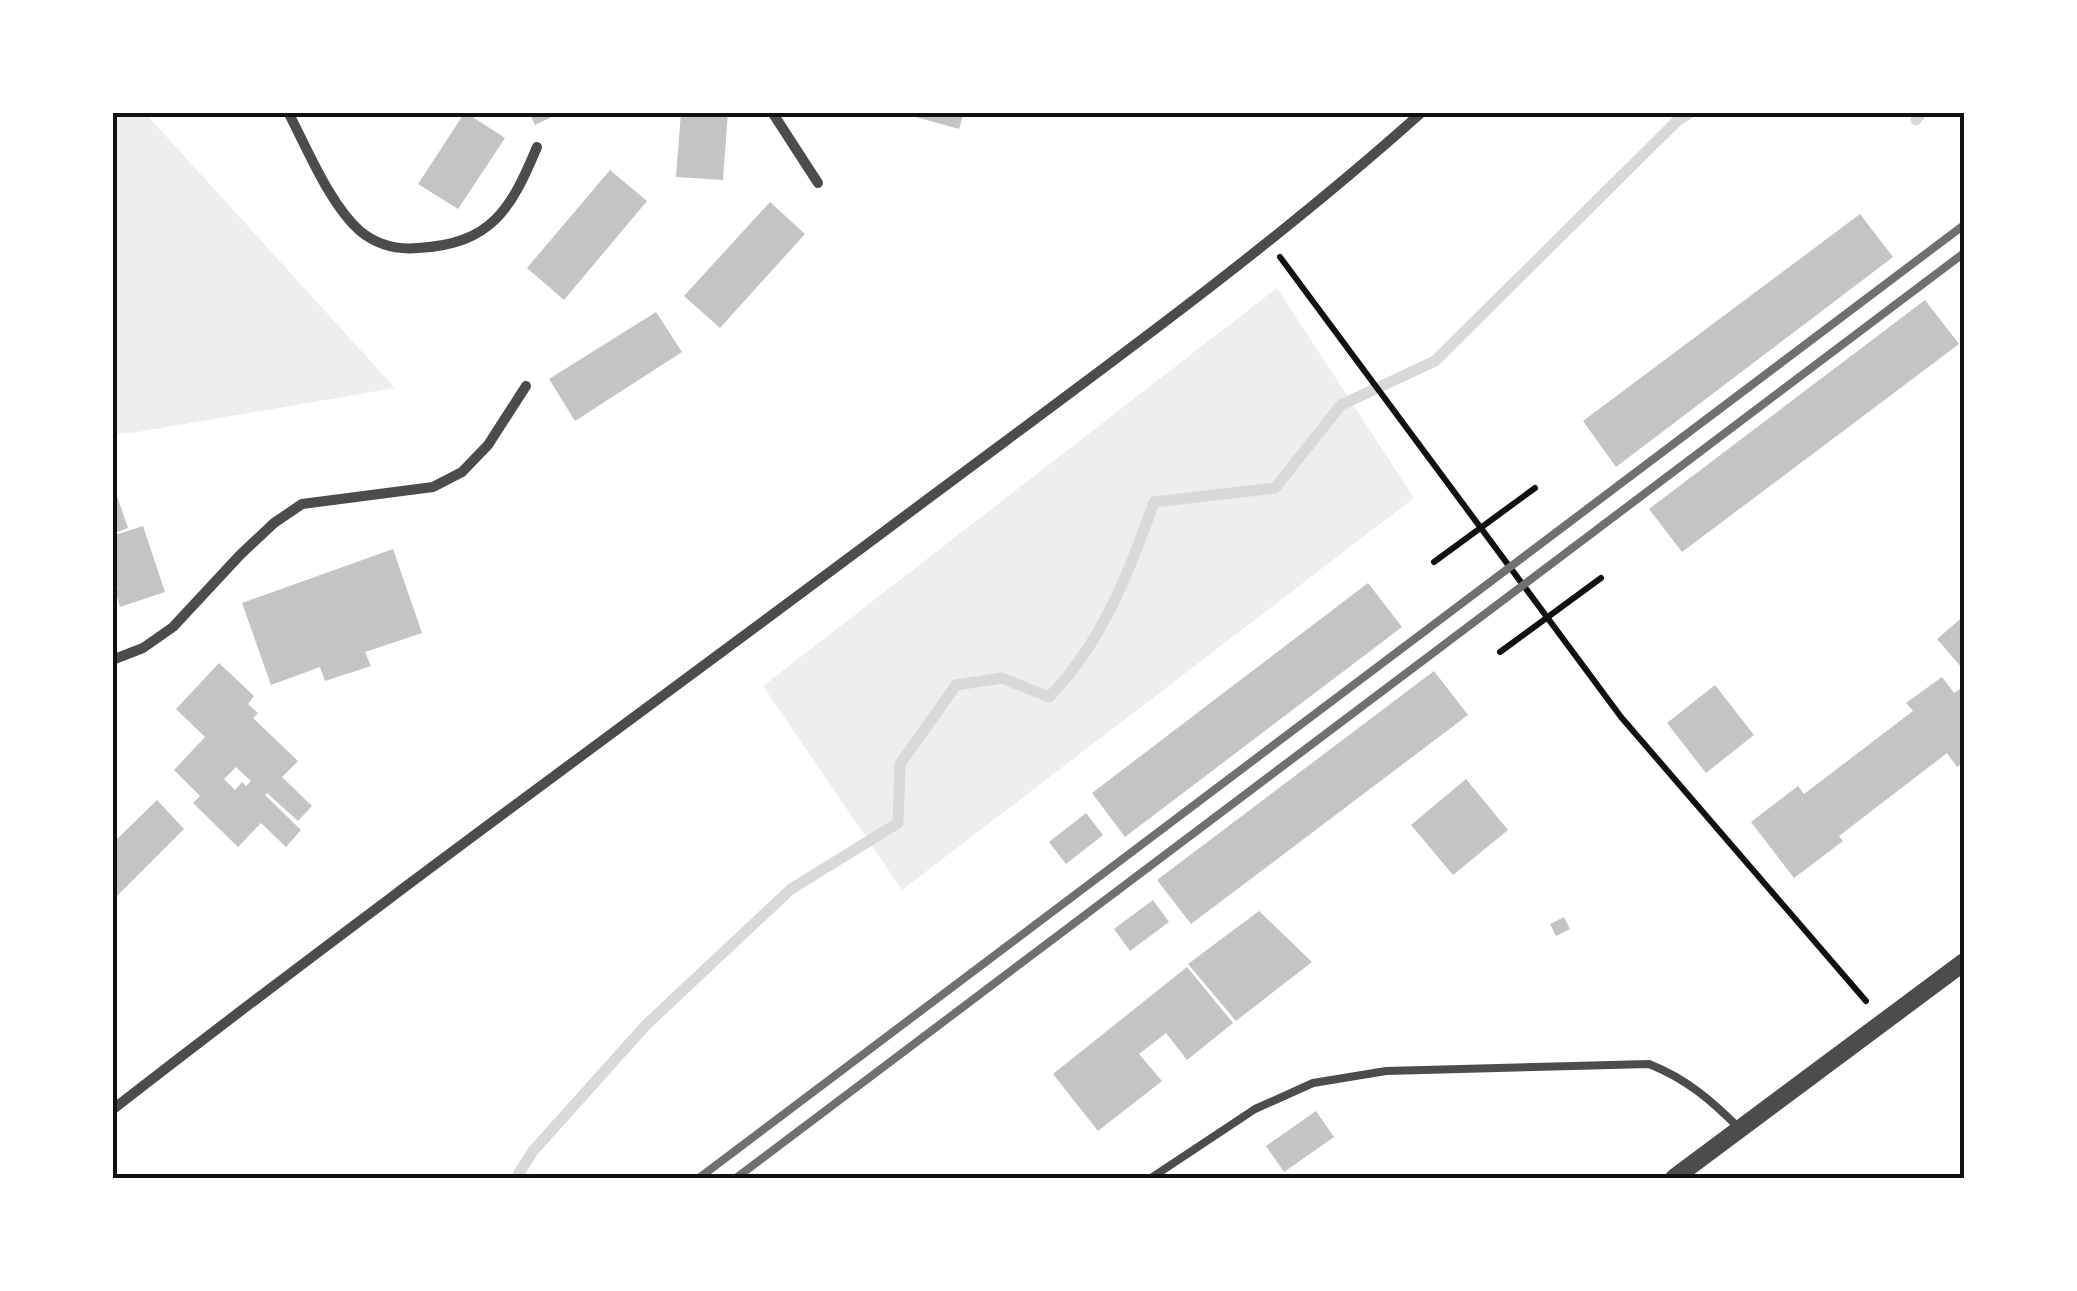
<svg xmlns="http://www.w3.org/2000/svg" width="2077" height="1291" font-family="'Varela Round',sans-serif">
	<style>
		.green { fill: #eee }
		.lines { fill: none; stroke-linecap: round; stroke-linejoin: round }
		.stream { stroke: #d9d9d9; stroke-width: 11 }
		.building { fill: #c4c4c4; fill-rule: evenodd }
		.path { stroke: #111; stroke-width: 6 }
		.service { stroke: #4c4c4c; stroke-width: 8 }
		.minor { stroke: #4c4c4c; stroke-width: 10 }
		.tertiary { stroke: #4c4c4c; stroke-width: 18 }
		.rail { stroke: #707070; stroke-width: 8 }
		.neatline { fill: none; stroke: #111; stroke-width: 4 }
	</style>
	<rect width="100%" height="100%" fill="#fff"/>
	<g class="green">
		<path d="M112,113H145L395,388L132,433H113Z"/>
		<path d="M1277,288L1414,498L902,890L763,686Z"/>
	</g>
	<g class="lines">
		<g class="stream">
			<path d="M1916,120L1922,112"/>
			<path d="M516,1178L533,1151L646,1025L791,889L898,823L900,764L956,685L1002,678L1049,697C1101,645 1130,570 1154,502L1275,488L1341,405L1435,361L1677,121L1691,112"/>
		</g>
	</g>
	<g class="building">
		<path d="M465,112L505,138L458,209L418,184Z"/>
		<path d="M529,112H562L535,125Z"/>
		<path d="M681,112H728L723,180L676,177Z"/>
		<path d="M913,112H964L959,129L912,116Z"/>
		<path d="M610,170L647,201L564,300L527,268Z"/>
		<path d="M770,202L805,234L720,328L684,296Z"/>
		<path d="M1860,214L1893,257L1616,467L1583,421Z"/>
		<path d="M1925,300L1959,344L1682,552L1649,509Z"/>
		<path d="M656,312L682,352L575,421L549,379Z"/>
		<path d="M117,496L128,528L112,534V498Z"/>
		<path d="M143,526L165,592L120,607L115,590L118,588L112,580V536Z"/>
		<path d="M393,549L422,633L365,652L371,666L325,681L320,667L271,685L242,603Z"/>
		<path d="M1368,583L1402,627L1125,837L1092,793Z"/>
		<path d="M1964,616V666L1962,668L1937,639Z"/>
		<path d="M219,663L254,696L248,704L258,713L253,718L298,761L282,777L312,806L298,821L267,793L265,795L301,830L286,847L261,823L238,847L193,803L200,796L174,770L205,737L176,709ZM236,767L251,781L246,786L242,782L235,790L224,779Z"/>
		<path d="M1434,671L1468,715L1191,924L1157,880Z"/>
		<path d="M1942,677L1954,693L1963,687L1964,689V762L1957,767L1947,753L1839,836L1843,841L1794,878L1751,822L1798,786L1804,794L1913,711L1906,703Z"/>
		<path d="M1715,685L1754,735L1706,773L1667,723Z"/>
		<path d="M1466,779L1508,830L1453,875L1411,825Z"/>
		<path d="M157,800L184,829L116,897L112,893V844Z"/>
		<path d="M1086,813L1103,835L1066,864L1049,842Z"/>
		<path d="M1153,900L1169,922L1130,951L1114,929Z"/>
		<path d="M1259,911L1312,962L1236,1021L1188,964Z"/>
		<path d="M1564,917L1570,929L1556,936L1550,924Z"/>
		<path d="M1187,967L1233,1023L1187,1060L1166,1033L1139,1054L1162,1081L1098,1131L1053,1074Z"/>
		<path d="M1316,1111L1334,1137L1284,1172L1266,1146Z"/>
	</g>
	<g class="lines">
		<g class="path">
			<path d="M1280,257L1621,717L1866,1001"/>
			<path d="M1434,562L1535,488"/>
			<path d="M1500,652L1601,578"/>
		</g>
		<path class="service" d="M1151,1178L1255,1109L1313,1083L1386,1071L1649,1064C1687,1079 1712,1101 1740,1129"/>
		<g class="minor">
			<path d="M288,112C307,148 330,205 360,231C377,245 396,250 418,248C492,244 511,209 537,147"/>
			<path d="M772,112L818,183"/>
			<path d="M112,660L143,648L173,627L240,555L274,523L302,504L433,487L462,472L488,445L526,386"/>
			<path d="M112,1110C382,900 659,700 933,495C1098,372 1268,250 1422,112"/>
		</g>
		<path class="tertiary" d="M1674,1178L1964,962"/>
		<g class="rail">
			<path d="M699,1178L1964,225"/>
			<path d="M736,1178L1964,253"/>
		</g>
	</g>
	<rect width="2077" height="1291" fill="none" stroke="#ffffff" stroke-width="230"/>
	<rect x="115" y="115" width="1847" height="1061" class="neatline"/>
</svg>
